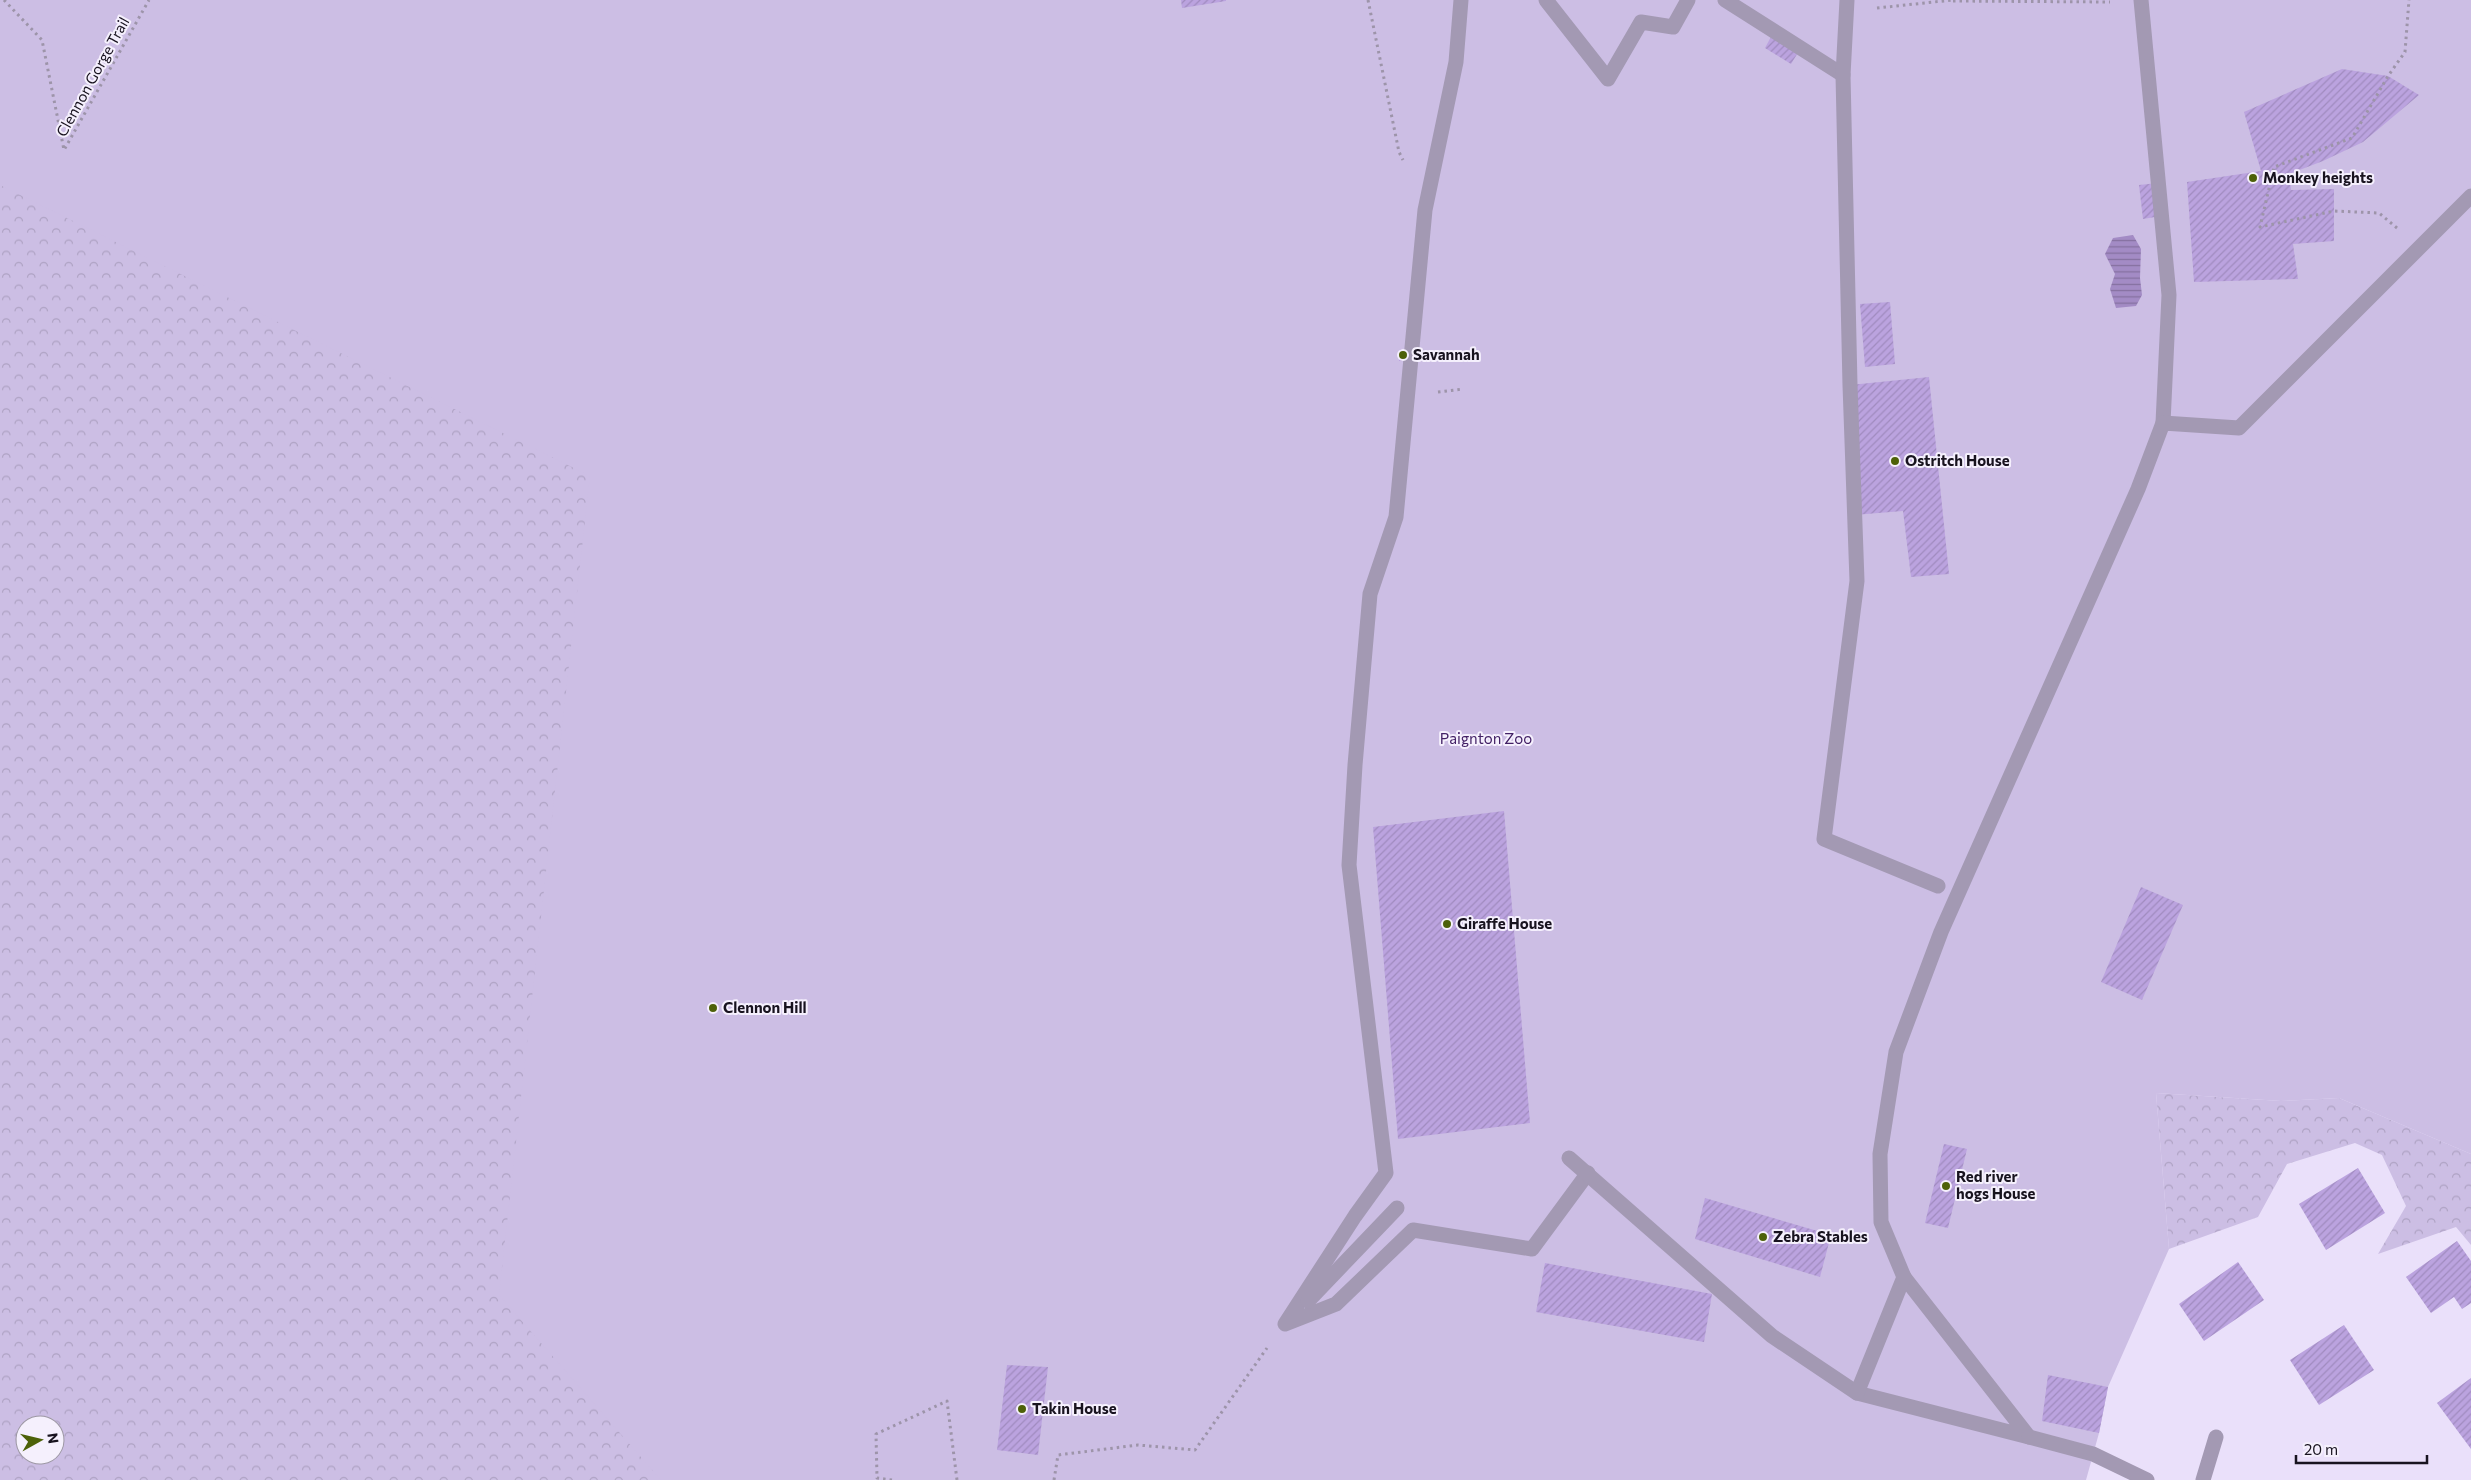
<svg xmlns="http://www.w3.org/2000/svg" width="2471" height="1480" font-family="Commissioner,sans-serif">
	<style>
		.forest { fill: url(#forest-crowns); fill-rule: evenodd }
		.green { fill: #ccbee4 }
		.water { fill: url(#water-rules) }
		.building { fill: url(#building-hatch) }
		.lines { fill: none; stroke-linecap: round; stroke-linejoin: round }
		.path { stroke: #9d94a9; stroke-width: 3; stroke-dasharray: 2.5 4; stroke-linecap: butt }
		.service { stroke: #a399b3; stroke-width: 15 }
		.minor { stroke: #a399b3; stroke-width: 15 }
		.poi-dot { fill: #4d6109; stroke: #f5f0fd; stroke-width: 2 }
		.labels { text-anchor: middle; stroke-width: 4; stroke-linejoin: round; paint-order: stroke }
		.street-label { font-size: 15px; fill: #18131f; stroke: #f5f0fd }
		.poi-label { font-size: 15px; font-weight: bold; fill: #18131f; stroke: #f5f0fd; text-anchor: start }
		.park-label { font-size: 15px; fill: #422065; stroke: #f5f0fd }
	</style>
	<defs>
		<pattern id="forest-crowns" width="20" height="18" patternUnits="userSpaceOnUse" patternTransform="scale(1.25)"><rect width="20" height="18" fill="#ccbee4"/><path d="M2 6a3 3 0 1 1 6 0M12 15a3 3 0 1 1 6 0" fill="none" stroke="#aea2c3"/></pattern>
		<pattern id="water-rules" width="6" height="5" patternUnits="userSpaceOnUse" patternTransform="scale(1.25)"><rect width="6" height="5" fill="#a38bc5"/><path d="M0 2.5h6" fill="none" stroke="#84709f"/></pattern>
		<pattern id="building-hatch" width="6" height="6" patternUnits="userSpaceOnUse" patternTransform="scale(1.25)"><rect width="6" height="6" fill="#bba3df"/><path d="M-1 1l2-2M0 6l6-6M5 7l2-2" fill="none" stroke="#a08bbf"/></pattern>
	</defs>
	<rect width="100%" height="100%" fill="#eae0fa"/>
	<g class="forest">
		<path d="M0,0H1232L797,1480H0ZM25,1425H55V1455H25Z"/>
		<path d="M2156,1093L2281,1101L2339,1098L2471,1154V1245L2456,1227L2378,1254L2406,1206L2382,1155L2355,1143L2287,1164L2258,1217L2169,1249Z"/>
	</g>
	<path class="green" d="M0,0H2471V1154L2339,1098L2281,1101L2156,1093L2169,1249L2108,1387L2099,1433L2086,1480H661L499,1295L590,476L0,185Z"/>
	<path class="water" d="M2133,235L2141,249L2140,278L2142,295L2136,306L2116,308L2110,289L2115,274L2105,254L2113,238Z"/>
	<g class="building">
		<path d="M1181,0H1226V1L1182,8Z"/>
		<path d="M1772,35L1799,51L1791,64L1765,48Z"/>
		<path d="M2342,69L2388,76L2419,95L2363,142L2323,161L2289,174L2291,190L2334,189V241L2293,244L2298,279L2194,282L2187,182L2261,171L2244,112Z"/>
		<path d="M2158,183L2161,216L2143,219L2139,185Z"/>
		<path d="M1890,302L1895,364L1865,367L1860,304Z"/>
		<path d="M1400,349L1408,350L1406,361H1399Z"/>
		<path d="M1929,377L1949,574L1911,577L1903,511L1854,515L1850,385Z"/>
		<path d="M1504,811L1530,1123L1398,1139L1373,827Z"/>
		<path d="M2141,887L2183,905L2142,1000L2101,982Z"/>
		<path d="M1944,1144L1967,1149L1948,1228L1925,1223Z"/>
		<path d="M2358,1168L2385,1213L2326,1250L2299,1204Z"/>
		<path d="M1705,1198L1831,1235L1820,1277L1695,1239Z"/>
		<path d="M2457,1241L2471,1261V1303L2462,1309L2454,1297L2431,1313L2406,1277Z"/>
		<path d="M2238,1262L2264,1300L2204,1341L2179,1304Z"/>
		<path d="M1545,1263L1712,1294L1704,1342L1536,1312Z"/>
		<path d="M2344,1325L2374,1370L2319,1405L2290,1360Z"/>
		<path d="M1007,1365L1048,1367L1038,1455L997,1450Z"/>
		<path d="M2048,1375L2108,1387L2099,1433L2042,1421Z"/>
		<path d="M2471,1378V1449L2437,1403Z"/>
	</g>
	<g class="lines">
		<g class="path">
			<path d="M4,0L42,40L64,150L149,0"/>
			<path d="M1368,0L1399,152L1403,160"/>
			<path d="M1953,1L2110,2"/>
			<path d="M1877,8L1953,0"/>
			<path d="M2397,228L2379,213L2334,211L2260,227L2274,167L2352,138L2388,76L2405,52L2409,0"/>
			<path d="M1438,392L1463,389"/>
			<path d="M892,1480L877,1478L876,1434L947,1401L957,1480"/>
			<path d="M1054,1480L1058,1455L1138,1445L1195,1450L1267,1348"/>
		</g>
		<g class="service">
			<path d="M1461,0L1456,62L1425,210L1396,517L1370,594L1355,765L1349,865L1386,1173L1355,1216L1285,1324L1336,1304L1413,1230L1532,1249L1588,1173"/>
			<path d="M1546,0L1608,79L1641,22L1673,27L1688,0"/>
			<path d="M1725,0L1843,75"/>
			<path d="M1847,0L1843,75L1850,385L1857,581L1824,839L1938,886"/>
			<path d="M2141,0L2169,295L2163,423"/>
			<path d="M1569,1158L1772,1336L1857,1393L2029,1437L1904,1277"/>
			<path d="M1308,1301L1397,1208"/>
			<path d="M1857,1393L1904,1277L1881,1222L1880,1154L1896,1052L1941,932L2138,489L2163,423L2239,428L2471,196"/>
			<path d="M2029,1437L2093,1454L2147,1480"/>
		</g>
		<path class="minor" d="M2203,1480L2216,1437"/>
	</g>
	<g class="poi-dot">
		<circle cx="2253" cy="178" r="5"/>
		<circle cx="1403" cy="355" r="5"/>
		<circle cx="1895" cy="461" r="5"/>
		<circle cx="1447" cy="924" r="5"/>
		<circle cx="713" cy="1008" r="5"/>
		<circle cx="1946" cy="1186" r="5"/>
		<circle cx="1763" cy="1237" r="5"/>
		<circle cx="1022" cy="1409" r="5"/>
	</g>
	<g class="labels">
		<g class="street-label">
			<text transform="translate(93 77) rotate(-61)" y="5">Clennon Gorge Trail</text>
		</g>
		<g class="poi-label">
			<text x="2263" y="183">Monkey heights</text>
			<text x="1413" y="360">Savannah</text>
			<text x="1905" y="466">Ostritch House</text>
			<text x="1457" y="929">Giraffe House</text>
			<text x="723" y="1013">Clennon Hill</text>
			<text x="1956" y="1182">Red river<tspan x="1956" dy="17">hogs House</tspan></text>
			<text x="1773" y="1242">Zebra Stables</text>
			<text x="1032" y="1414">Takin House</text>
		</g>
		<g class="park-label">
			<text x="1486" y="744">Paignton Zoo</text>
		</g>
	</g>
	<g transform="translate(40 1440) rotate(82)"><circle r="24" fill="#f5f0fd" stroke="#9d98a4"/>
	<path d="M0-4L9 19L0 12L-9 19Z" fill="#4d6109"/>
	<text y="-8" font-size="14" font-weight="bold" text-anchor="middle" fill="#18131f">N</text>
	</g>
	<path d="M2296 1455v8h131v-8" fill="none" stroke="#18131f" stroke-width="2.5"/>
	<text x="2304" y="1455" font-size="15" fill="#18131f" stroke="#f5f0fd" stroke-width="4" paint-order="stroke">20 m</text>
</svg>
